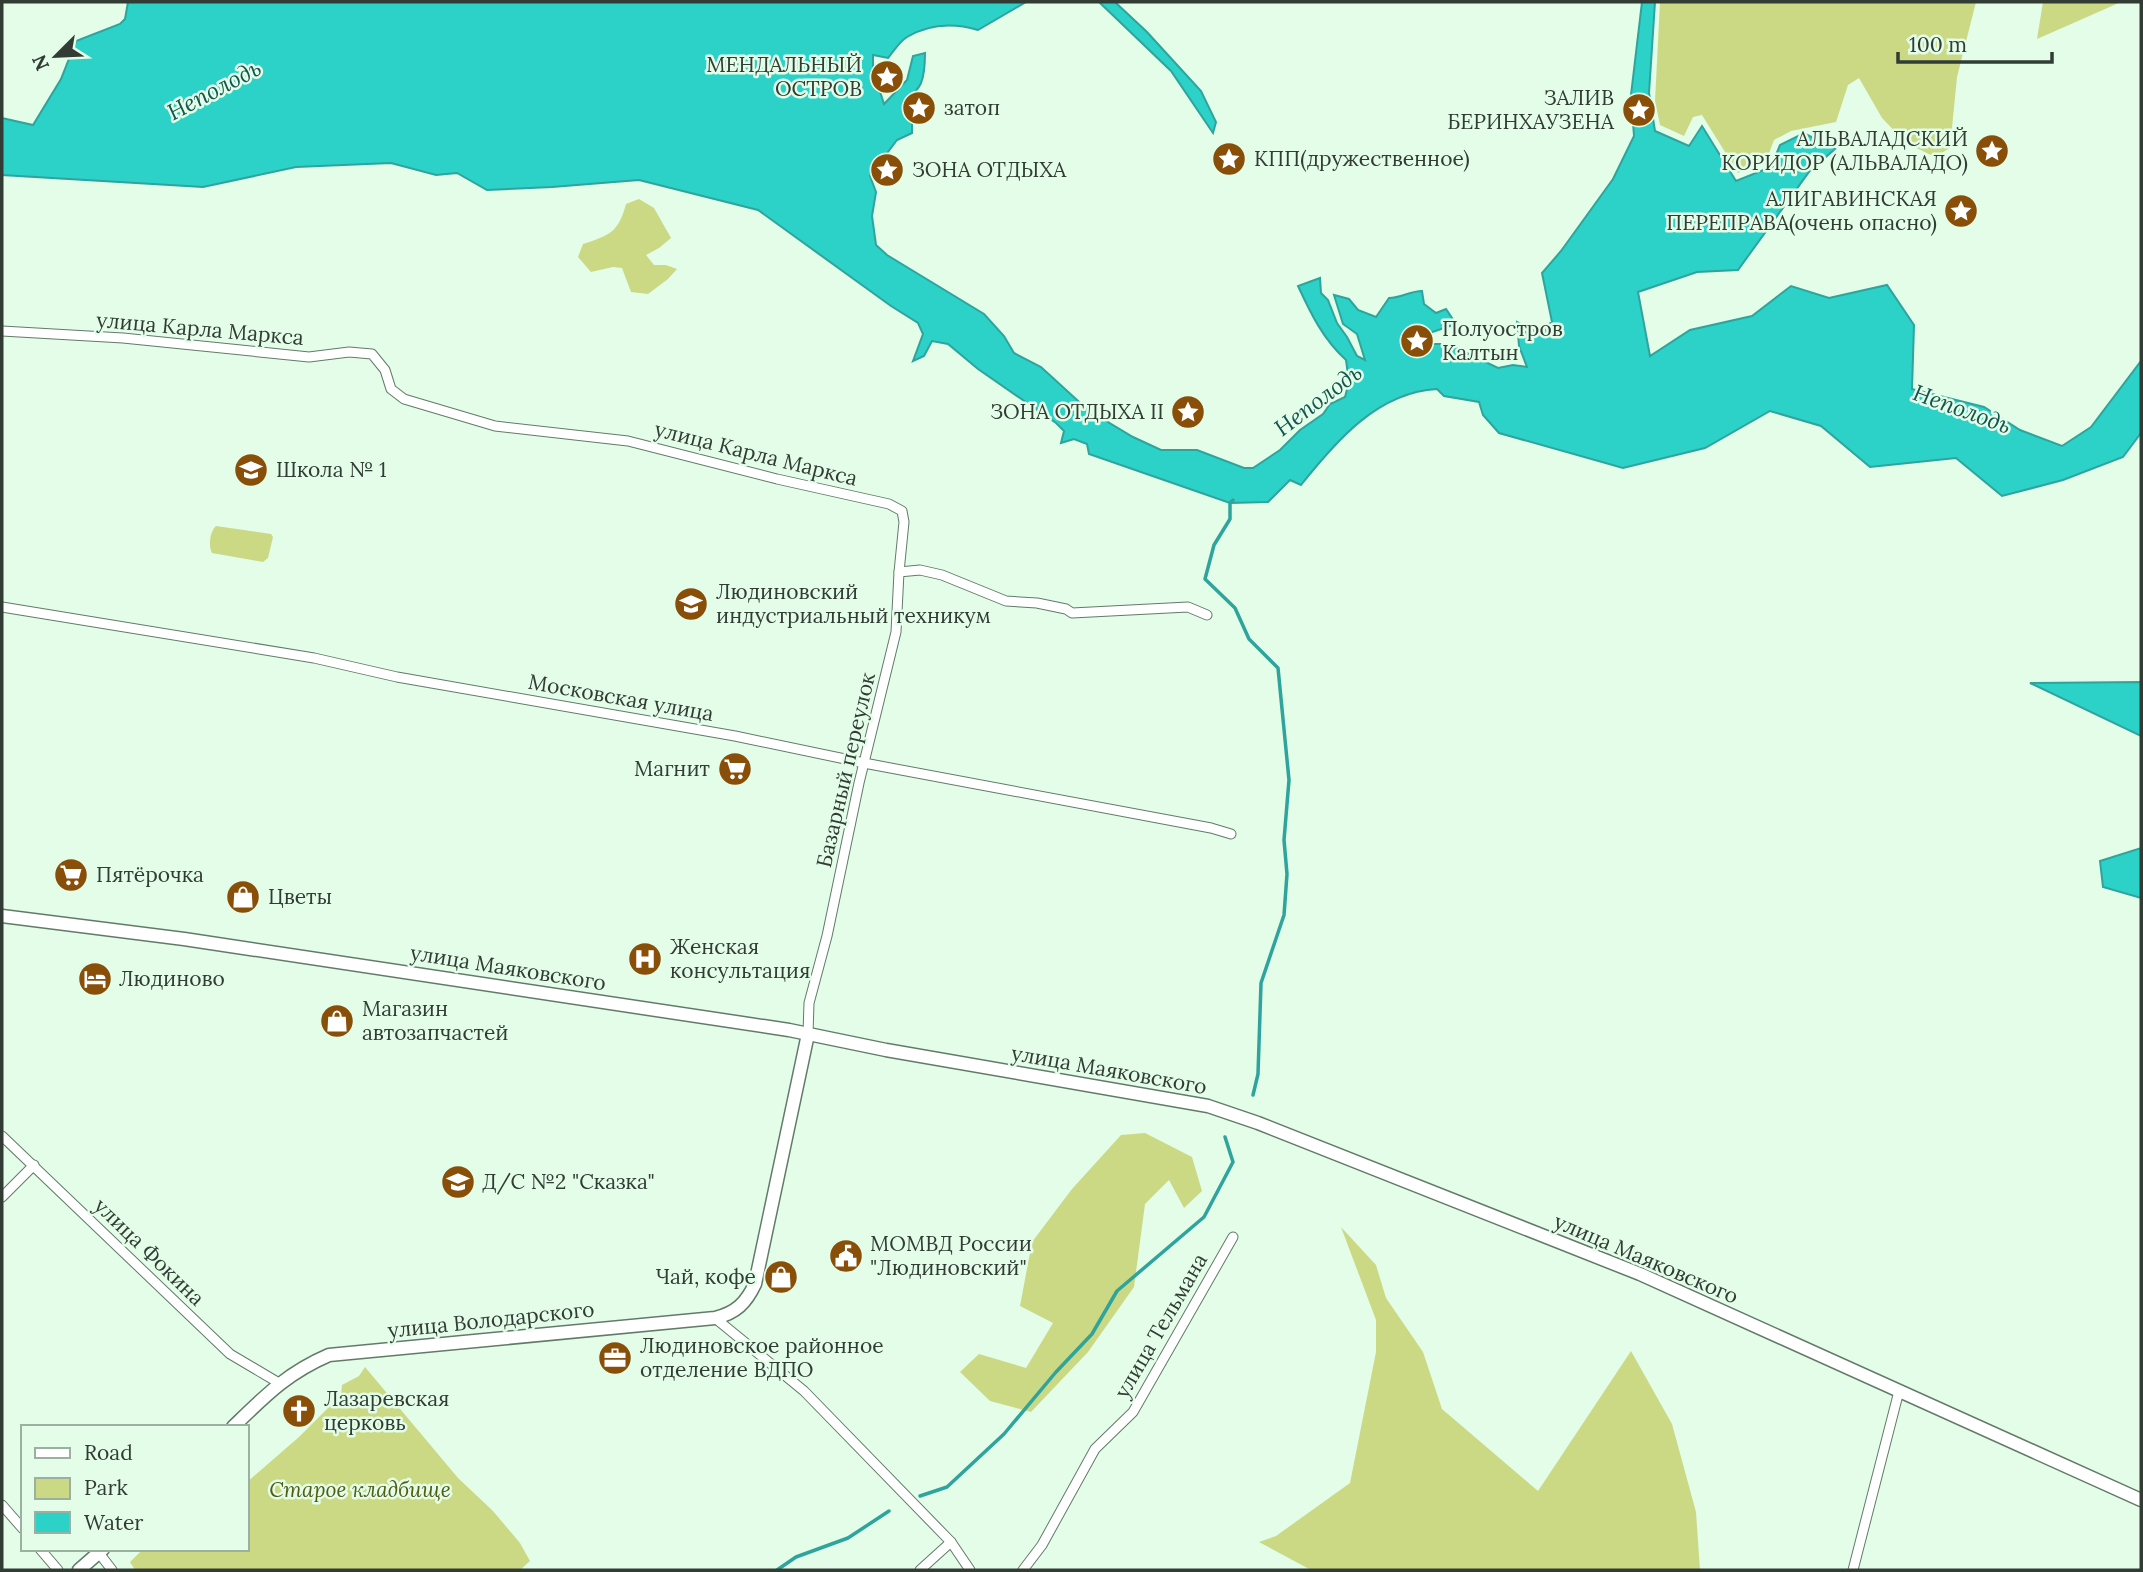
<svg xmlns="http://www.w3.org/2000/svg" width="2143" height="1572" font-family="Lora,serif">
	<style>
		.green { fill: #cbd985 }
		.water { fill: #2cd1c8; stroke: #2ea49c; stroke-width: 2 }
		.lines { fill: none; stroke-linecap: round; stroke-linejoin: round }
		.stream { stroke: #2ea49c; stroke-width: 3.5 }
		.street-casing { stroke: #637a69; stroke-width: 11 }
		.secondary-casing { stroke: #637a69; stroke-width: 15 }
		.street { stroke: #fff; stroke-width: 9 }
		.secondary { stroke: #fff; stroke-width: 12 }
		.labels { text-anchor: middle; stroke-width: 5; stroke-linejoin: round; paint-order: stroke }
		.poi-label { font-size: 21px; fill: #323c34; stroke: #e3fde9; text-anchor: start }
		.street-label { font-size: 21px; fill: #323c34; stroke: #e3fde9 }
		.park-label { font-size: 21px; font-style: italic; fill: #535c13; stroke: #e3fde9 }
		.water-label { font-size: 23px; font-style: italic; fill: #145551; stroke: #e3fde9 }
	</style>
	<rect width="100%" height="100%" fill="#e3fde9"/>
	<g class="green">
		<path d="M1660,2H1976L1957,77L1950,148L1935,157L1906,143L1882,118L1859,78L1848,85L1836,122L1791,131L1774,140L1767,159L1738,173L1702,115L1693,117L1684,136L1660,125L1655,101Z"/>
		<path d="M2043,2H2121L2037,39Z"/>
		<path d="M639,199L654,208L671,238L659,248L646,255L654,265H666L677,269L668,279L648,294L631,292L622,268L613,267L591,272L578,257L583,244C610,235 618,233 626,204Z"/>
		<path d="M216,526L271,534L273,537L268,558L263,562L212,553C208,546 210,531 216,526Z"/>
		<path d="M1145,1133L1192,1157L1202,1191L1184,1208L1169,1180L1145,1204L1134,1287L1088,1352L1031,1412L990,1401L960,1372L979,1354L1026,1368L1053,1323L1020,1306L1032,1242L1072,1189L1121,1135Z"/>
		<path d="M1341,1227L1376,1265L1386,1298L1423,1352L1442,1409L1538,1491L1631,1351L1672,1424L1696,1512L1700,1570H1311L1259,1542L1276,1536L1350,1483L1376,1352V1320Z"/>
		<path d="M365,1367L458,1478L493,1511L520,1543L530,1561L520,1570H135L130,1562L143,1549H247V1482L299,1437L341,1395L342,1385L359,1376Z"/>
	</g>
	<g class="water">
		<path d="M128,2H1026L978,30C954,23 929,24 907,37C899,42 894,51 888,58L873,55V69L884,104L907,80L913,56L925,53C925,63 925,73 921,83C917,92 908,98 904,108L912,118V133L897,140L870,176L876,192L872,216L876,245L887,255L984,314L1004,336L1014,353L1041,367L1088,410L1133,437L1161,450H1197L1244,468H1253L1280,450L1300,430L1323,414L1330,404L1345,397L1349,382L1346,360C1323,339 1311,314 1298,286L1320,278L1321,293L1328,300L1337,323L1347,337L1357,356L1365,360L1357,334L1343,324L1334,295L1349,299L1358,310L1376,317L1389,298C1401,298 1410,291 1422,291L1424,304L1436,313L1446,309L1456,324L1403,342L1406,349L1420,344H1448L1498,368L1513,365L1527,367L1519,346L1517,322L1537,332L1552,322L1542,273L1561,251L1613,179L1634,136L1631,95L1642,2H1655L1649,93L1655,131L1689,146L1702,126L1736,181L1771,167L1780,145L1804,133L1835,149L1809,172L1738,270L1697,272L1638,292L1650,356L1690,330L1752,316L1791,286L1829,298L1887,285L1914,325L1912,389L1984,407L2020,430L2062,446L2091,427L2141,361V433L2123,457L2063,480L2002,496L1956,458L1870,467L1821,426L1770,411L1705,448L1623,468L1499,433L1483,415L1479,402L1444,396L1437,389C1378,392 1336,441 1301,485L1290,480L1268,502L1230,503L1089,454L1087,444L1074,439L1061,443L1064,431L1056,423L978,369L948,344L932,341L924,356L913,361L923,334L918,323L891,306L758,210L639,180L552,187L487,190L457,173L436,175L391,163L296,167L203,187L2,175V118L33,125L61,79L76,41L120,24L125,19Z"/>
		<path d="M1099,2H1115L1147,32L1201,91L1216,122L1213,133L1171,71Z"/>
		<path d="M2141,682V736L2030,683Z"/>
		<path d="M2141,848V898L2103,887L2100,861Z"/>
	</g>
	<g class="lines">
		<g class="stream">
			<path d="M1233,500L1230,503V519L1214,545L1205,579L1235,608L1249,639L1278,668L1289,780L1284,840L1287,874L1284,915L1261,983L1258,1074L1253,1095"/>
			<path d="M920,1496L947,1487L1004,1434L1056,1372L1092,1334L1117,1291L1204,1217L1233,1162L1225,1137"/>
			<path d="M777,1570L796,1557L848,1538L889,1511"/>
		</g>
		<g class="street-casing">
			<g id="street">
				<path d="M2,331L123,338L309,357L349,352L372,354L385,370L391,389L404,399L495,426L628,441L777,479L889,504L902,511L904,522L899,572L896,632L859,783L827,936L809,1003L808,1034"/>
				<path d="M899,572L920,570L942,575L1006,601L1037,603L1066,609L1072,613L1188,607L1207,615"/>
				<path d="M2,607L314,658L397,677L735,736L864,763L1211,828L1231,834"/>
				<path d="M2,1136L230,1354L279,1383"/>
				<path d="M2,1197L34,1165"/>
				<path d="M715,1318L804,1391L951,1542L970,1570"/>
				<path d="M2,1505L23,1529"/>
				<path d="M40,1549L58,1570"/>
				<path d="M99,1553L112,1570"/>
				<path d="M920,1570L951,1542"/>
				<path d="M1023,1570L1042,1545L1095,1449L1133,1412L1233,1237"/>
				<path d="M1853,1570L1899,1391"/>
			</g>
		</g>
		<g class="secondary-casing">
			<g id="secondary">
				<path d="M2,916L184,939L789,1030L886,1050L1208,1106L1258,1123L1640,1274L2141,1500"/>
				<path d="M233,1427C265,1396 287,1373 329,1355L715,1318C736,1313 746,1303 755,1284L808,1034"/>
				<path d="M79,1570L103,1549"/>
			</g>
		</g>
		<use href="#street" class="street"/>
		<use href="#secondary" class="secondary"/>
	</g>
	<defs>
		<g id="sight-disc" transform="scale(1.75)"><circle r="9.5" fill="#894e08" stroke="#e3fde9"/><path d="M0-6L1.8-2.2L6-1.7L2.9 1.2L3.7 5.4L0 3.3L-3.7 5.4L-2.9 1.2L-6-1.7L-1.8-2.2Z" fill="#fff"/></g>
		<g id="school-disc" transform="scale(1.75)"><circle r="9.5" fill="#894e08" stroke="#e3fde9"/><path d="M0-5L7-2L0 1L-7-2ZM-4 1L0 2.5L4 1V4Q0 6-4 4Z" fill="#fff"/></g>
		<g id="university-disc" transform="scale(1.75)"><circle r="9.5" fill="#894e08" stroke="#e3fde9"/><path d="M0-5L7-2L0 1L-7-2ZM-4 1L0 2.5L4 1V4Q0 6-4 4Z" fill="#fff"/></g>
		<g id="supermarket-disc" transform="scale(1.75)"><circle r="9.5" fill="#894e08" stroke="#e3fde9"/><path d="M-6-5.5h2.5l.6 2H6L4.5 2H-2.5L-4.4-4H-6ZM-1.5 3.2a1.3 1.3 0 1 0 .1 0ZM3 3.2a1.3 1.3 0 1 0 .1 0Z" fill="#fff"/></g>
		<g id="shop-disc" transform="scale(1.75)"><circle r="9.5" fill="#894e08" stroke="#e3fde9"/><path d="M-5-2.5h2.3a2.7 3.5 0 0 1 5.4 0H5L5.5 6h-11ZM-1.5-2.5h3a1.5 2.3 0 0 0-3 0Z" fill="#fff"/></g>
		<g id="hospital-disc" transform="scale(1.75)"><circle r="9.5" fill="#894e08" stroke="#e3fde9"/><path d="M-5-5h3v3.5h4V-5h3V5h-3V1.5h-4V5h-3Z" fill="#fff"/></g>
		<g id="hotel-disc" transform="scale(1.75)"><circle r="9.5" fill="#894e08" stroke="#e3fde9"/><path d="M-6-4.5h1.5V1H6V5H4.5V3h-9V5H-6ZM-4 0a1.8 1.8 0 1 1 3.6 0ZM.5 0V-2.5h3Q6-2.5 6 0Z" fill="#fff"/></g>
		<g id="civic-disc" transform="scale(1.75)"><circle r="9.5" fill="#894e08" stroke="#e3fde9"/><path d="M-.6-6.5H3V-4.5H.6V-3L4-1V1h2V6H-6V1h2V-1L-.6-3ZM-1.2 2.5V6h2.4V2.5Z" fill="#fff"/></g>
		<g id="office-disc" transform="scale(1.75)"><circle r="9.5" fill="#894e08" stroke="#e3fde9"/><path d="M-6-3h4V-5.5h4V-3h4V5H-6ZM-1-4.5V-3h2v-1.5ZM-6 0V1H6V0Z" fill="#fff"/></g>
		<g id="church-disc" transform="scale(1.75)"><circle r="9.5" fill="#894e08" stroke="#e3fde9"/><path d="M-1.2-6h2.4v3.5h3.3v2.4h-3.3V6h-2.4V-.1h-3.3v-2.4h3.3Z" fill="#fff"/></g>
	</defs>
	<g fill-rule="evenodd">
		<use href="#sight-disc" x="887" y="77"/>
		<use href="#sight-disc" x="919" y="108"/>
		<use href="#sight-disc" x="1639" y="110"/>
		<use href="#sight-disc" x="1992" y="151"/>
		<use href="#sight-disc" x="1229" y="159"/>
		<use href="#sight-disc" x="887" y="170"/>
		<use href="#sight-disc" x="1961" y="211"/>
		<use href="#sight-disc" x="1417" y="341"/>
		<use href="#sight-disc" x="1188" y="412"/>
		<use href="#school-disc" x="251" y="470"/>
		<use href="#university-disc" x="691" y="604"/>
		<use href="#supermarket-disc" x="735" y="769"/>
		<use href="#supermarket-disc" x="71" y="875"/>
		<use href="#shop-disc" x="243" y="897"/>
		<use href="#hospital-disc" x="645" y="959"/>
		<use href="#hotel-disc" x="95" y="979"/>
		<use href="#shop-disc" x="337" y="1021"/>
		<use href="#school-disc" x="458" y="1182"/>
		<use href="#civic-disc" x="846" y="1256"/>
		<use href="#shop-disc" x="781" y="1277"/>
		<use href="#office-disc" x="615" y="1358"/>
		<use href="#church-disc" x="299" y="1411"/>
	</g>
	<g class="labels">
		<g class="poi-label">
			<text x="862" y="72" text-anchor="end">МЕНДАЛЬНЫЙ<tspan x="862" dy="24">ОСТРОВ</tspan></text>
			<text x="1614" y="105" text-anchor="end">ЗАЛИВ<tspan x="1614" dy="24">БЕРИНХАУЗЕНА</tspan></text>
			<text x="944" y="115">затоп</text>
			<text x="1968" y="146" text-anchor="end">АЛЬВАЛАДСКИЙ<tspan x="1968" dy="24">КОРИДОР (АЛЬВАЛАДО)</tspan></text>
			<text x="1254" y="166">КПП(дружественное)</text>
			<text x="912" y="177">ЗОНА ОТДЫХА</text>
			<text x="1937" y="206" text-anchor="end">АЛИГАВИНСКАЯ<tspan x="1937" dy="24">ПЕРЕПРАВА(очень опасно)</tspan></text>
			<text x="1442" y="336">Полуостров<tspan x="1442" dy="24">Калтын</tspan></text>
			<text x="1164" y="419" text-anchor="end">ЗОНА ОТДЫХА II</text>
			<text x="276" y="477">Школа № 1</text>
			<text x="716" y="599">Людиновский<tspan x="716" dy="24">индустриальный техникум</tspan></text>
			<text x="710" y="776" text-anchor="end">Магнит</text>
			<text x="96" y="882">Пятёрочка</text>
			<text x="268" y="904">Цветы</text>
			<text x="670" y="954">Женская<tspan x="670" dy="24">консультация</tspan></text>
			<text x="119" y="986">Людиново</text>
			<text x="362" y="1016">Магазин<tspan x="362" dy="24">автозапчастей</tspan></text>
			<text x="482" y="1189">Д/С №2 "Сказка"</text>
			<text x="870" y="1251">МОМВД России<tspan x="870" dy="24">"Людиновский"</tspan></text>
			<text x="756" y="1284" text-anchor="end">Чай, кофе</text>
			<text x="640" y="1353">Людиновское районное<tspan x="640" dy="24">отделение ВДПО</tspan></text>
			<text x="324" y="1406">Лазаревская<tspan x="324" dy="24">церковь</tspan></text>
		</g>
		<g class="street-label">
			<text transform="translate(200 329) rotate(5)" y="7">улица Карла Маркса</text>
			<text transform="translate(756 454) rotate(14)" y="7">улица Карла Маркса</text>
			<text transform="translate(621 698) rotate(10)" y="7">Московская улица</text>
			<text transform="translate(846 770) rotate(-77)" y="7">Базарный переулок</text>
			<text transform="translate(508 968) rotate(9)" y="7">улица Маяковского</text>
			<text transform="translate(1109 1070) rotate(10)" y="7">улица Маяковского</text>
			<text transform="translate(149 1252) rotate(44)" y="7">улица Фокина</text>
			<text transform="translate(1646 1259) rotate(23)" y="7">улица Маяковского</text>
			<text transform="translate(491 1320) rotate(-6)" y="7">улица Володарского</text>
			<text transform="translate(1161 1326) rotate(-60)" y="7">улица Тельмана</text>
		</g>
		<g class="park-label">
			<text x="360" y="1497">Старое кладбище</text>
		</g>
		<g class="water-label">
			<text transform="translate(214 90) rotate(-28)" y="8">Неполодь</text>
			<text transform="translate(1318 400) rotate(-37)" y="8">Неполодь</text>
			<text transform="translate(1962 409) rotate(20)" y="8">Неполодь</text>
		</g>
	</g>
	<rect width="2143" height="1572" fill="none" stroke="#323c34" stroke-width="7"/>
	<rect x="21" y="1425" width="228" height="126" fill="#e3fde9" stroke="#9cb0a1" stroke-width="2"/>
	<rect x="35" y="1448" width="35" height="10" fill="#ffffff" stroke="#9cb0a1" stroke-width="2"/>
	<text x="84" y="1460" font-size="21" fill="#323c34">Road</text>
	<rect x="35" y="1478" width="35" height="21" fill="#cbd985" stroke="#9cb0a1" stroke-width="2"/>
	<text x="84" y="1495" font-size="21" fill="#323c34">Park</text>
	<rect x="35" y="1512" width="35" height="21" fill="#2cd1c8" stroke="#9cb0a1" stroke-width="2"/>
	<text x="84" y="1530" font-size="21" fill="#323c34">Water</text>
	<g transform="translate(56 56) rotate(246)" stroke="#e3fde9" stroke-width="5" paint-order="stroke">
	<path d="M0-5L12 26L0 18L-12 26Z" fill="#323c34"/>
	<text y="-10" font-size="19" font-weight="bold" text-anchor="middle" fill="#323c34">N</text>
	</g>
	<path d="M1898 52v10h154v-10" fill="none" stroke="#323c34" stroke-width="3.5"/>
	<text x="1909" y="52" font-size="21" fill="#323c34" stroke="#e3fde9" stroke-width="5" paint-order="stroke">100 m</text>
</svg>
